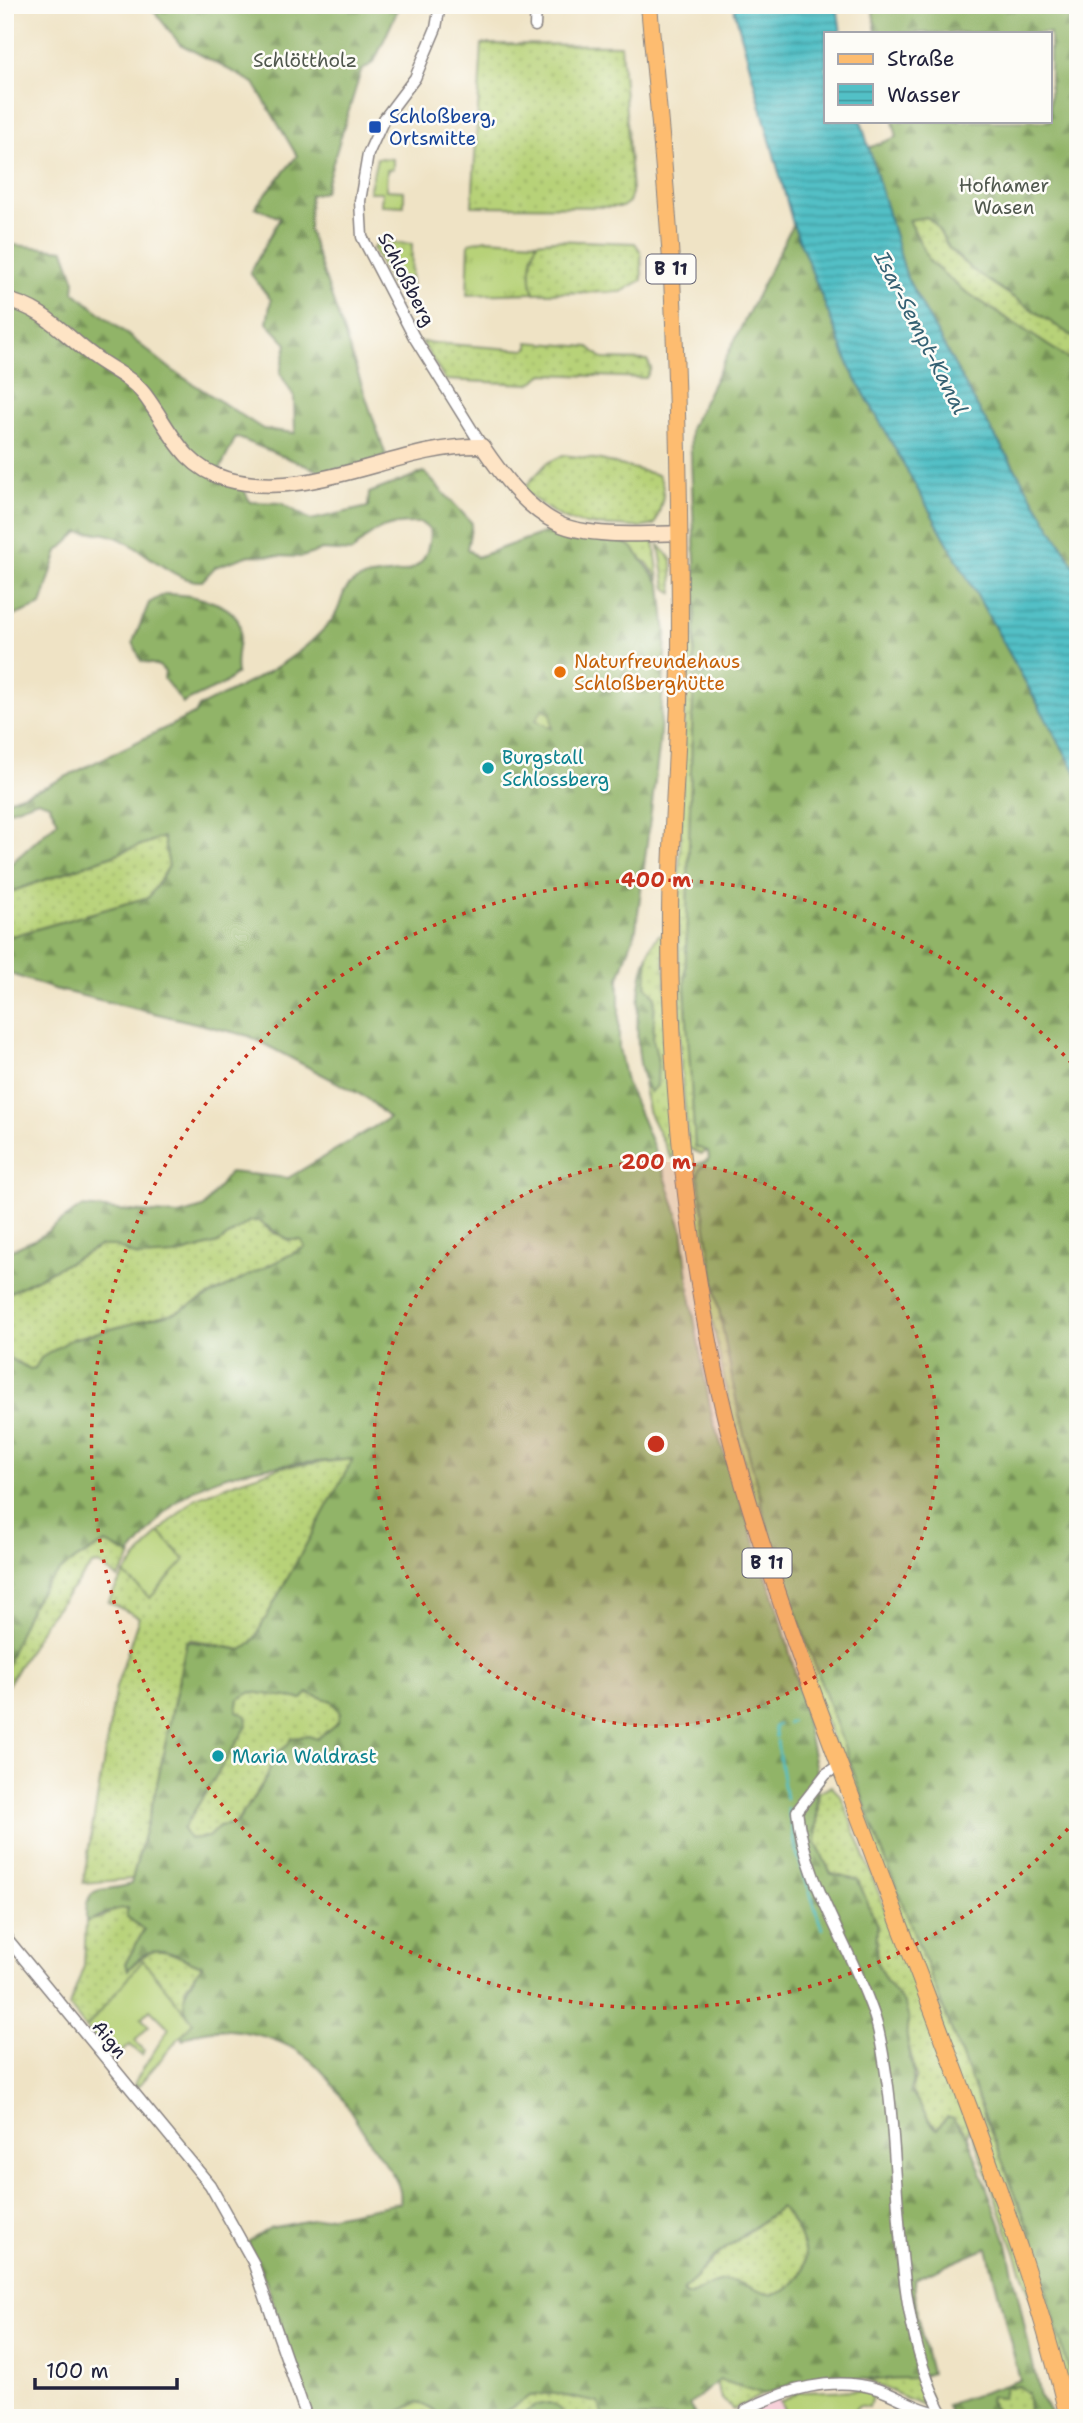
<svg xmlns="http://www.w3.org/2000/svg" width="1083" height="2423" font-family="'Shantell Sans',sans-serif">
	<style>
		.built { fill: #f6cfd8 }
		.grass { fill: url(#grass-dots); stroke: #6c7a5a; stroke-width: 2 }
		.forest { fill: url(#forest-firs); stroke: #5a6b52; stroke-width: 2; fill-rule: evenodd }
		.park { fill: url(#park-tufts); stroke: #6c7a5a; stroke-width: 2 }
		.garden { fill: #b7d278; stroke: #6c7a5a; stroke-width: 2 }
		.water { fill: url(#water-rules); stroke: #3a7180; stroke-width: 2 }
		.lines { fill: none; stroke-linecap: round; stroke-linejoin: round }
		.stream { stroke: #52c0c6; stroke-width: 2.5 }
		.street-casing { stroke: #888280; stroke-width: 13 }
		.secondary-casing { stroke: #888280; stroke-width: 17 }
		.primary-casing { stroke: #888280; stroke-width: 18 }
		.street { stroke: #fff; stroke-width: 10 }
		.secondary { stroke: #fee4c5; stroke-width: 14 }
		.primary { stroke: #fdbc6f; stroke-width: 16 }
		.ring { fill: none; stroke: #c8321e; stroke-width: 3.5; stroke-dasharray: 3.5 7 }
		.transit-dot { fill: #1a4fb4; stroke: #fdfcf7; stroke-width: 2.5 }
		.food-dot { fill: #e8710a; stroke: #fdfcf7; stroke-width: 2.5 }
		.culture-dot { fill: #0f9aa8; stroke: #fdfcf7; stroke-width: 2.5 }
		.labels { text-anchor: middle; stroke-width: 5; stroke-linejoin: round; paint-order: stroke }
		.shield { fill: #fdfcf7; stroke: #646373; stroke-width: 2 }
		.shield-label { font-size: 18px; font-weight: bold; fill: #22223b }
		.park-label { font-size: 19px; fill: #4f574d; stroke: #fdfcf7 }
		.transit-label { font-size: 19px; fill: #164399; stroke: #fdfcf7; text-anchor: start }
		.street-label { font-size: 19px; fill: #22223b; stroke: #fdfcf7 }
		.food-label { font-size: 19px; fill: #c56008; stroke: #fdfcf7; text-anchor: start }
		.culture-label { font-size: 19px; fill: #0d838f; stroke: #fdfcf7; text-anchor: start }
		.water-label { font-size: 21px; font-style: italic; fill: #356173; stroke: #fdfcf7 }
		.centre { fill: #c8321e; stroke: #fdfcf7; stroke-width: 3.5 }
		.ring-label { font-size: 21px; text-anchor: middle; font-weight: bold; fill: #c8321e; stroke: #fdfcf7; stroke-width: 5; stroke-linejoin: round; paint-order: stroke }
	</style>
	<defs>
		<pattern id="grass-dots" width="8" height="8" patternUnits="userSpaceOnUse" patternTransform="scale(1.75)"><rect width="8" height="8" fill="#b7d278"/><path d="M2 2h.1M6 6h.1" fill="none" stroke="#9db469" stroke-width="1.8" stroke-linecap="round"/></pattern>
		<pattern id="forest-firs" width="22" height="20" patternUnits="userSpaceOnUse" patternTransform="scale(1.75)"><rect width="22" height="20" fill="#91b468"/><path d="M5 1l3.5 6h-7zM16 11l3.5 6h-7z" fill="#769257"/></pattern>
		<pattern id="park-tufts" width="24" height="20" patternUnits="userSpaceOnUse" patternTransform="scale(1.75)"><rect width="24" height="20" fill="#b7d278"/><path d="M3 7l-1-3M5 7V3M7 7l1-3M15 17l-1-3M17 17v-4M19 17l1-3" fill="none" stroke="#9db469"/></pattern>
		<pattern id="water-rules" width="6" height="5" patternUnits="userSpaceOnUse" patternTransform="scale(1.75)"><rect width="6" height="5" fill="#52c0c6"/><path d="M0 2.5h6" fill="none" stroke="#449ca2"/></pattern>
	</defs>
	<rect width="100%" height="100%" fill="#fdfcf7"/>
	<filter id="ink" filterUnits="userSpaceOnUse"><feTurbulence type="fractalNoise" baseFrequency=".0143" numOctaves="2"/><feDisplacementMap in="SourceGraphic" scale="14" xChannelSelector="R" yChannelSelector="G"/><feConvolveMatrix kernelMatrix="1 2 1 2 8 2 1 2 1" color-interpolation-filters="sRGB"/></filter>
	<filter id="wash" filterUnits="userSpaceOnUse"><feTurbulence type="fractalNoise" baseFrequency=".00686" numOctaves="4" result="noise"/><feDisplacementMap in="SourceGraphic" scale="28" xChannelSelector="R" yChannelSelector="G"/><feGaussianBlur stdDeviation="1.57" result="paint"/><feColorMatrix in="noise" values="0 0 0 0 0 0 0 0 0 0 0 0 0 0 0 0 0 1.4 0 .05"/><feComposite in="paint" operator="in"/></filter>
	<g filter="url(#wash)">
		<rect width="100%" height="100%" fill="#efe3c5"/>
		<path class="built" d="M777,2395L788,2418H723L746,2413Z"/>
		<g class="grass">
			<path d="M482,44L621,45L632,192L629,202L622,207L472,206Z"/>
			<path d="M927,217L935,223L949,248L971,269L1078,340V365L960,288L930,262L908,219Z"/>
			<path d="M552,240L635,243L641,252L642,280L621,292L534,293C528,279 531,256 537,242Z"/>
			<path d="M378,242L412,244L411,291L394,290L373,249Z"/>
			<path d="M422,342L525,350L529,347L528,342L589,347L603,359L647,360L651,368L646,378L544,374L530,384L445,380Z"/>
			<path d="M563,455L601,460L658,475C669,490 660,508 655,524C643,530 630,526 617,526C572,526 556,519 523,489L547,463Z"/>
			<path d="M612,537L647,538L654,541L659,579L647,563Z"/>
			<path d="M659,545L672,560L673,593L666,588Z"/>
			<path d="M690,592H696L685,987L695,1146L708,1151L701,1154L689,1148L681,1069L678,903Z"/>
			<path d="M164,837L169,866L149,897L5,938V894Z"/>
			<path d="M660,934L663,935L674,1155L671,1158L648,1111L643,1082L650,1092L658,1061L653,1040L655,996L646,986C646,968 645,948 660,934Z"/>
			<path d="M709,1159L698,1176L717,1299L739,1414L772,1545L876,1835L1031,2235L1072,2378L1078,2418H1074L786,1610L731,1415L708,1299L691,1175L696,1165Z"/>
			<path d="M250,1221H259L273,1233L301,1240L305,1248L177,1312L72,1339L35,1368L30,1370L5,1356V1295L100,1246H116L130,1254L175,1255L218,1243Z"/>
			<path d="M354,1459L252,1644L242,1650L190,1639L186,1643L155,1794L132,1879L83,1883L116,1687L139,1617L108,1602L124,1574L150,1598L184,1560L159,1532L194,1499L236,1482L281,1467Z"/>
			<path d="M106,1543L132,1556L118,1578L99,1564L92,1565L47,1619L5,1690C5,1655 24,1607 47,1580C62,1563 86,1553 106,1543Z"/>
			<path d="M251,1692L302,1699L308,1693L332,1701L340,1713L338,1722L317,1739L302,1736L275,1755L267,1777L235,1824L219,1826L208,1837L188,1839L183,1829L247,1726L237,1711L239,1699Z"/>
			<path d="M831,1786L841,1796L969,2126L968,2137L959,2124L947,2117L937,2129C927,2121 919,2102 911,2090L916,2077L905,2029V2005L887,1983L876,1961L877,1926L858,1880L831,1874L816,1843L819,1792Z"/>
			<path d="M117,1907L128,1908L127,1916L144,1930L125,1964L128,1970C159,1937 166,1953 202,1966L185,1988V2013L143,1961L86,2028L69,2006L84,1966L86,1921L102,1918Z"/>
			<path d="M780,2208C791,2216 802,2238 804,2251C808,2269 793,2294 773,2295C761,2296 752,2287 742,2285C723,2281 705,2288 689,2296L683,2291L714,2258Z"/>
			<path d="M921,2375L930,2398L923,2405L868,2381Z"/>
			<path d="M719,2380L765,2394L733,2410L721,2398L716,2383Z"/>
			<path d="M1019,2386L1028,2393L1029,2418H1000L989,2401L990,2397L1005,2388Z"/>
			<path d="M551,2393L600,2403L603,2418H564L526,2412L524,2418H495L530,2396Z"/>
			<path d="M418,2401L446,2418H388Z"/>
		</g>
		<g class="forest">
			<path d="M149,5H400L374,62L361,71L324,192L310,195L309,231L386,456L355,467L319,471L236,437L220,469L243,488L250,502L281,503L311,520L368,507L369,493L424,472L472,523L467,549L477,557L554,529L612,537L631,546L661,585L666,635L659,749L636,929L619,978V1048L626,1082L662,1167L682,1228L691,1301L712,1418L779,1612L799,1688L817,1775L816,1843L831,1874L858,1880L877,1926L876,1961L887,1983L905,2005L909,2019C900,2041 920,2066 911,2091C919,2102 927,2121 937,2129L947,2117H952L968,2137L1006,2240L1040,2397L1054,2418H1029L1028,2393L1019,2386L1005,2388L1003,2398L990,2397L989,2401L1000,2418H952L946,2405L1020,2380L987,2248L914,2279L917,2316L931,2373L916,2378L819,2380L794,2383L765,2394L719,2380L689,2405L697,2418H603L599,2403L551,2393L530,2396L495,2418H446L418,2402L388,2418H312L266,2282L248,2242L270,2228L400,2203C404,2182 385,2165 374,2148C332,2085 321,2044 239,2031C219,2028 199,2028 183,2040L181,2035L192,2022C175,1999 188,1986 202,1966C170,1954 154,1937 128,1970L125,1964L144,1930L126,1916L128,1908C113,1907 101,1918 86,1921C84,1880 103,1894 131,1884L155,1794L187,1641L242,1650L252,1643L353,1459C298,1464 227,1464 181,1498C162,1512 146,1537 130,1555L106,1543C36,1578 33,1599 5,1668V1356L30,1369L35,1368L41,1358L72,1339L177,1312L305,1247L301,1240H288L259,1221H250L218,1243L175,1255L139,1257L116,1246H100L5,1295V1253L38,1238L81,1207L179,1215L203,1208L230,1172L288,1178L389,1118L367,1098L249,1036L54,989L5,972V938L149,897L169,866L163,837L5,894V869L58,821L49,804L38,800L5,812V801L47,786L196,713L199,707C241,686 289,666 321,632C326,627 332,621 335,615C342,604 341,591 352,583C381,564 429,591 430,530L421,523C390,522 372,528 352,552L322,550L302,557L250,555L215,567L202,581C171,583 139,541 106,534C98,532 88,533 79,532L58,551L41,605L14,616L5,611V244L64,250L75,281L74,292L172,370L263,429L295,433L294,397L280,373L287,344L267,323L271,300L250,273L280,218L255,207L297,156L254,83L180,44ZM251,1692L302,1699L308,1693L332,1701L340,1713L338,1722L317,1739L309,1736L291,1738L288,1745L274,1755L267,1777L236,1824L219,1826L208,1837L189,1839L183,1829L247,1726L246,1716L237,1711L239,1699ZM780,2208C791,2215 801,2237 804,2250C807,2260 804,2272 797,2280C769,2311 758,2283 729,2281C716,2280 701,2290 689,2296L685,2294L683,2291L714,2257Z"/>
			<path d="M872,5H1078V340L971,269L949,248L935,224L927,217L909,220L930,262L960,288L1078,365V572L978,408L907,278L868,148L897,137L893,121H1050V33H876Z"/>
			<path d="M793,224L851,370L1078,776V2403L1031,2235L876,1835L772,1545L739,1414L717,1299L698,1176L700,1168L709,1159L708,1151L695,1147L685,987L696,592L690,429Z"/>
			<path d="M165,594C186,594 239,601 240,629C240,644 234,657 237,673L224,684L183,703L164,679L165,672L159,666L141,661L133,642L149,603Z"/>
			<path d="M648,955L646,986L655,996L653,1040L658,1061L657,1086L650,1092C632,1065 635,985 648,955Z"/>
			<path d="M550,2403L560,2409L564,2418H524L526,2412L536,2405Z"/>
		</g>
		<g class="park">
			<path d="M486,239L537,242C531,256 528,279 534,293L467,295L469,243Z"/>
			<path d="M543,708L551,714L552,729L536,720Z"/>
		</g>
		<g class="garden">
			<path d="M377,158L393,159V169L387,170L386,190L404,191V206L381,205L382,192H369Z"/>
			<path d="M159,1532L185,1560L150,1598L124,1574Z"/>
			<path d="M143,1960L193,2022L137,2087L134,2085L136,2080L169,2028L150,2009L141,2018L149,2026L135,2041L144,2050L142,2055L130,2045L112,2060L86,2028Z"/>
			<path d="M859,2390L873,2392L869,2407L859,2405L847,2418L839,2415L837,2418H788L780,2402L800,2392Z"/>
		</g>
		<path class="water" d="M733,5H837L841,33H826V121H861L907,278L978,408L1078,572V776L851,370L793,224Z"/>
		<g class="lines">
			<g class="stream">
				<path d="M788,1723L791,1722"/>
				<path d="M776,1737L774,1727L778,1725"/>
				<path d="M777,1741L786,1799"/>
				<path d="M788,1809L796,1850L822,1929"/>
			</g>
		</g>
	</g>
	<g filter="url(#ink)">
		<g class="lines">
			<g class="street-casing">
				<g id="street">
					<path d="M440,5L436,28L415,78L384,119L368,154L360,201L362,237L414,337L482,446"/>
					<path d="M535,26L536,5"/>
					<path d="M838,1766L826,1774L797,1811C806,1887 852,1948 875,2018C882,2040 884,2063 888,2086C902,2191 892,2324 945,2418"/>
					<path d="M5,1936L210,2185L253,2262L307,2418"/>
					<path d="M746,2410C784,2390 833,2375 877,2389C899,2396 918,2411 942,2413"/>
				</g>
			</g>
			<g class="secondary-casing">
				<path id="secondary" d="M5,300C43,307 64,335 93,356C110,369 131,377 144,394C170,428 181,466 226,479C313,503 397,444 482,446C501,474 525,507 557,523C587,538 646,534 680,533"/>
			</g>
			<g class="primary-casing">
				<path id="primary" d="M649,5C657,96 667,187 672,278C678,402 680,527 680,651C680,738 671,825 670,912C669,1061 683,1211 712,1357C729,1443 755,1526 783,1608C841,1777 908,1943 970,2110C1007,2211 1044,2312 1068,2418"/>
			</g>
			<use href="#street" class="street"/>
			<use href="#secondary" class="secondary"/>
			<use href="#primary" class="primary"/>
		</g>
	</g>
	<circle cx="656" cy="1444" r="282" fill="#c8321e" fill-opacity=".12"/>
	<g class="ring">
		<circle cx="656" cy="1444" r="282"/>
		<path d="M1075 1821A564 564 0 1 1 1075 1067"/>
	</g>
	<rect class="transit-dot" x="368" y="120" width="14" height="14" rx="3.5"/>
	<circle class="food-dot" cx="560" cy="672" r="7"/>
	<g class="culture-dot">
		<circle cx="488" cy="768" r="7"/>
		<circle cx="218" cy="1756" r="7"/>
	</g>
	<g class="labels">
		<g class="shield">
			<rect x="646.5" y="254.5" width="49" height="29" rx="5"/>
			<rect x="742.5" y="1548.5" width="49" height="29" rx="5"/>
		</g>
		<g class="shield-label">
			<text x="671" y="275">B 11</text>
			<text x="767" y="1569">B 11</text>
		</g>
		<g class="park-label">
			<text x="305" y="67">Schlöttholz</text>
			<text x="1004" y="192">Hofhamer<tspan x="1004" dy="22">Wasen</tspan></text>
		</g>
		<g class="transit-label">
			<text x="389" y="123">Schloßberg,<tspan x="389" dy="22">Ortsmitte</tspan></text>
		</g>
		<g class="street-label">
			<text transform="translate(407 279) rotate(63)" y="7">Schloßberg</text>
			<text transform="translate(110 2039) rotate(51)" y="7">Aign</text>
		</g>
		<g class="food-label">
			<text x="574" y="668">Naturfreundehaus<tspan x="574" dy="22">Schloßberghütte</tspan></text>
		</g>
		<g class="culture-label">
			<text x="502" y="764">Burgstall<tspan x="502" dy="22">Schlossberg</tspan></text>
			<text x="232" y="1763">Maria Waldrast</text>
		</g>
		<g class="water-label">
			<text transform="translate(921 333) rotate(63)" y="7">Isar-Sempt-Kanal</text>
		</g>
	</g>
	<circle cx="656" cy="1444" r="10" class="centre"/>
	<g class="ring-label">
		<text x="656" y="887">400 m</text>
		<text x="656" y="1169">200 m</text>
	</g>
	<rect width="1083" height="2423" fill="none" stroke="#fdfcf7" stroke-width="28"/>
	<rect x="824" y="32" width="228" height="91" fill="#fdfcf7" stroke="#a5a5ac" stroke-width="2"/>
	<rect x="838" y="54" width="35" height="10" fill="#fdbc6f" stroke="#a5a5ac" stroke-width="2"/>
	<text x="887" y="66" font-size="21" fill="#22223b">Straße</text>
	<rect x="838" y="84" width="35" height="21" fill="url(#water-rules)" stroke="#a5a5ac" stroke-width="2"/>
	<text x="887" y="102" font-size="21" fill="#22223b">Wasser</text>
	<path d="M35 2378v10h142v-10" fill="none" stroke="#22223b" stroke-width="3.5"/>
	<text x="46" y="2378" font-size="21" fill="#22223b" stroke="#fdfcf7" stroke-width="5" paint-order="stroke">100 m</text>
</svg>
